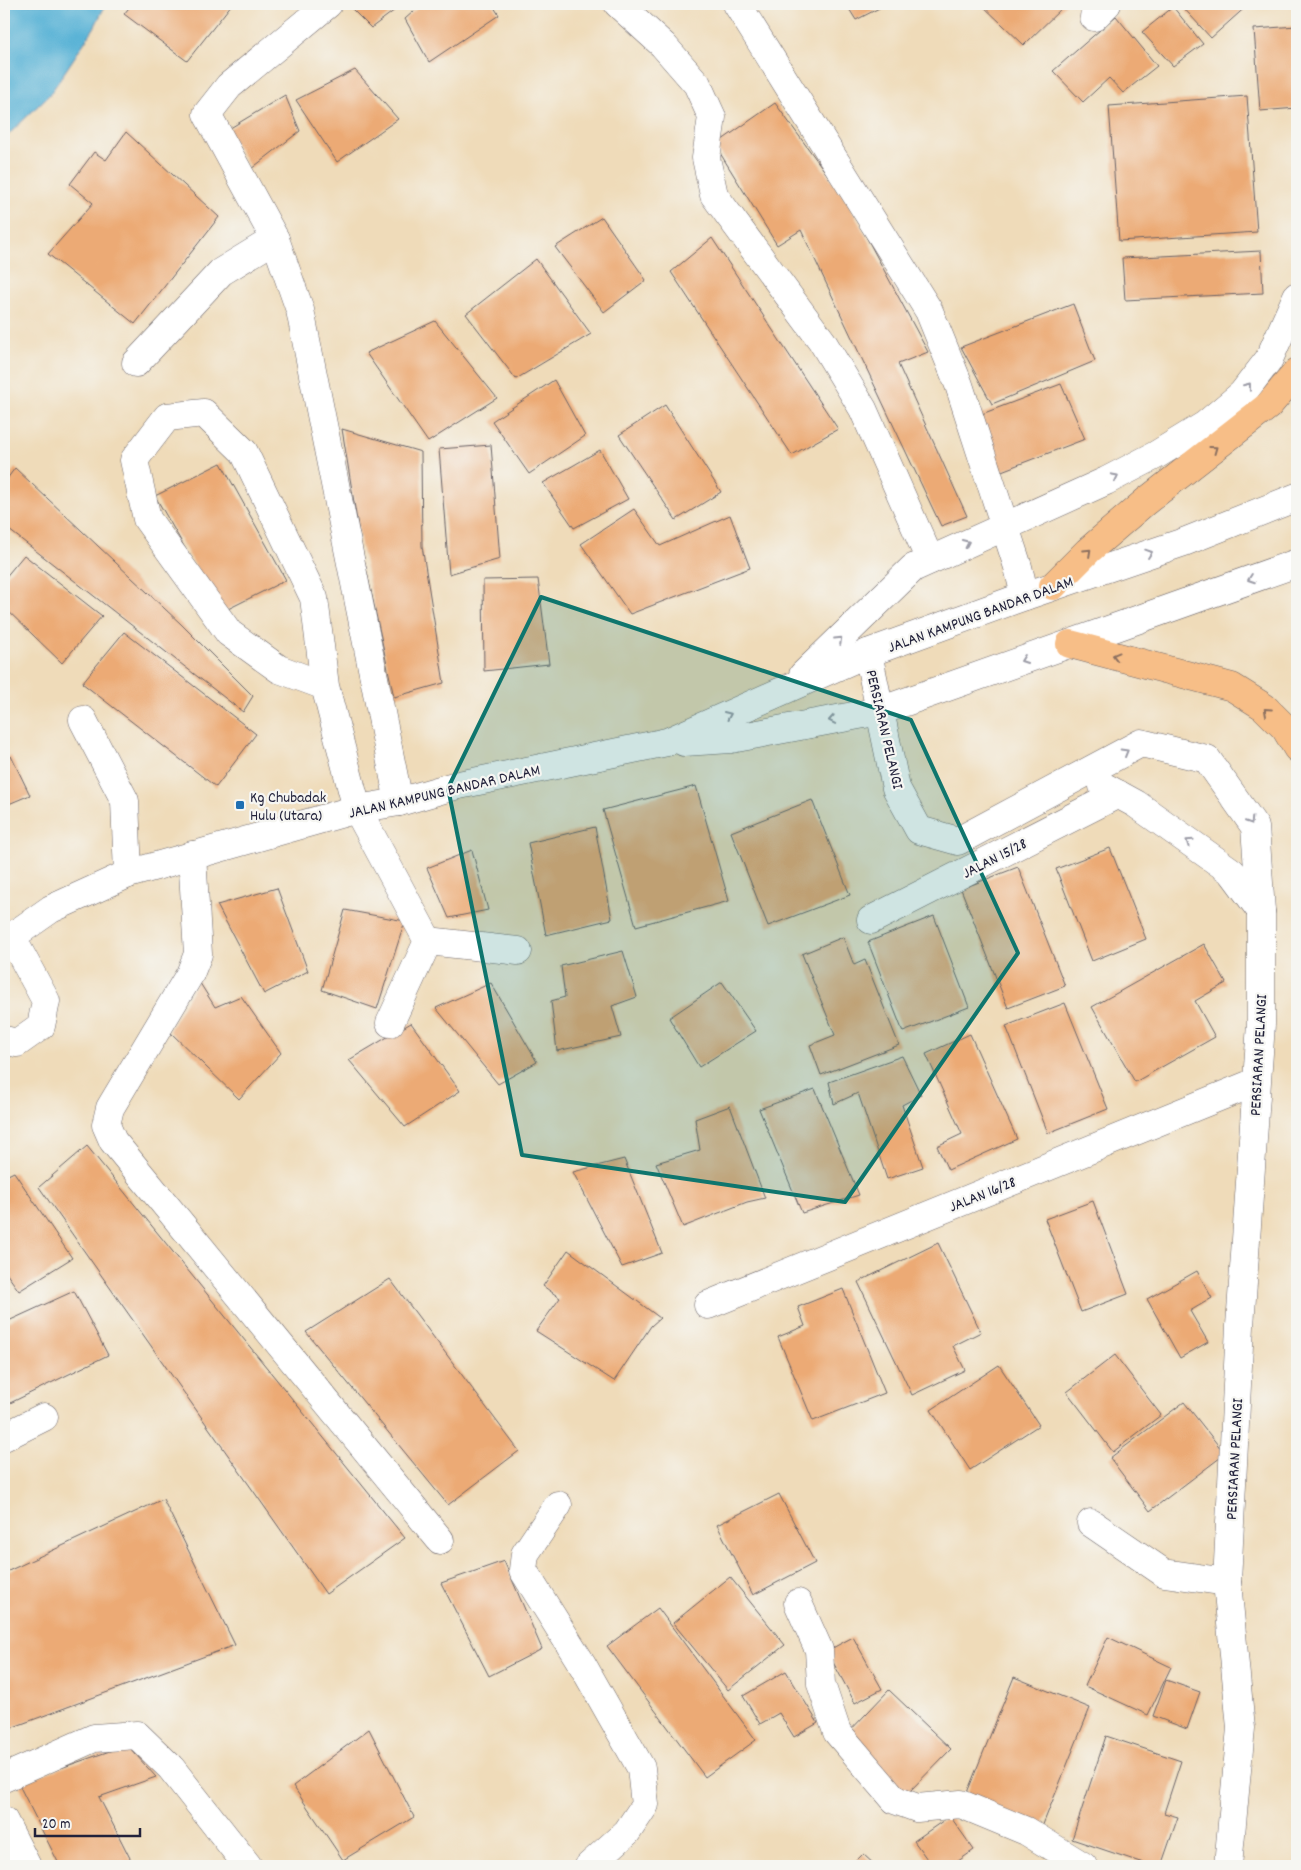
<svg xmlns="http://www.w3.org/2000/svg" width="1301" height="1870" font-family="Dekko,sans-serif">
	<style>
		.water { fill: #59b2d6; stroke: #3e6a88 }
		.building { fill: #ecaa75 }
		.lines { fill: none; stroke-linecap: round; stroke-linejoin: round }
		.minor-casing { stroke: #6a6367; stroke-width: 29 }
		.highway-casing { stroke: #6a6367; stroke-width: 29 }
		.minor { stroke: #fff; stroke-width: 28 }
		.highway { stroke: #f7be87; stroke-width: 28 }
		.oneway { stroke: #9c9ca7 }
		.oneway2 { stroke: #8c7061 }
		.marked { fill: #0f766e; fill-opacity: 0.2; stroke: #0f766e; stroke-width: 4; stroke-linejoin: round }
		.poi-dot { fill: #1f6fb2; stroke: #f6f6f2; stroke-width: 2 }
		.labels { text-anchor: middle; stroke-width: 4.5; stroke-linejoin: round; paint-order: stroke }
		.street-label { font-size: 16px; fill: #22223b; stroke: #f6f6f2 }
		.poi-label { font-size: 16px; fill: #22223b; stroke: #f6f6f2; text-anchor: start }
	</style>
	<rect width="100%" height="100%" fill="#f6f6f2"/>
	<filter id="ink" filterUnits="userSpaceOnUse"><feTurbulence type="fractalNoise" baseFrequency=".02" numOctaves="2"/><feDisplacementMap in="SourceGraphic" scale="10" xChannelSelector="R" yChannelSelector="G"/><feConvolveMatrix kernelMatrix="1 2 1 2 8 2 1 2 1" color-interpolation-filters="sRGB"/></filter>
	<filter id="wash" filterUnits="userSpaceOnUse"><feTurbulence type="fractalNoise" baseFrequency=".0096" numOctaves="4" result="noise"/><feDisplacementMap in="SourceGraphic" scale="20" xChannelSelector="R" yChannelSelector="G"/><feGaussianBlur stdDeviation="1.12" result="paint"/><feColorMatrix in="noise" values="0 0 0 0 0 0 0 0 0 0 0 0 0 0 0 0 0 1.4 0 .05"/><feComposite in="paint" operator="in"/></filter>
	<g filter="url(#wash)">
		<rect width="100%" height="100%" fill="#efdbb9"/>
		<path class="water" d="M4,4H106L94,28L50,94L4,139Z"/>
		<g id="blocks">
			<g class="building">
				<path d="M132,4H232L187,61L124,14Z"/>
				<path d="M347,4H403L371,28Z"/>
				<path d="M422,4H492L499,15L429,62L405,19Z"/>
				<path d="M846,4H887L856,20Z"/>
				<path d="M981,4H1066L1024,45Z"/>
				<path d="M1180,4H1249L1211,38Z"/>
				<path d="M1173,7L1203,44L1173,66L1142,32Z"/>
				<path d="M1116,16L1157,66L1123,93L1109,78L1083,102L1053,71Z"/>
				<path d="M1297,26V108L1260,111L1254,29Z"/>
				<path d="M355,70L398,119L337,162L296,100Z"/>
				<path d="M285,95L300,131L251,169L227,130Z"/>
				<path d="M1247,96L1257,232L1119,241L1109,106Z"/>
				<path d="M775,103L848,203L928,352L898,364L967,516L941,526L801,230L777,245L715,145Z"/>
				<path d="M126,132L219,217L135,324L48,254L93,203L70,184L94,152L106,160Z"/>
				<path d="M602,217L646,280L604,312L555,247Z"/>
				<path d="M712,238L838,429L792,455L671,272Z"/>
				<path d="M1261,251L1263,293L1125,300L1122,258Z"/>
				<path d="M536,259L591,334L516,379L466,314Z"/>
				<path d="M1073,304L1095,361L992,404L961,347Z"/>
				<path d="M435,321L497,398L428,442L366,353Z"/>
				<path d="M554,380L585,436L529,474L492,421Z"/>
				<path d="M1061,384L1085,439L999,472L979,415Z"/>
				<path d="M665,405L721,492L676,520L619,435Z"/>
				<path d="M342,429L421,452L422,546L444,683L394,697L361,545Z"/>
				<path d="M491,445L500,559L449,574L439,449Z"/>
				<path d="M600,450L628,499L574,528L543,483Z"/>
				<path d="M221,463L286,580L222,612L155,496Z"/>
				<path d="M15,468L181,624L253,696L243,712L4,526V483Z"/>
				<path d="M634,509L660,546L730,515L750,568L630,614L581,544Z"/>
				<path d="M24,555L102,616L62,663L4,607V579Z"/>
				<path d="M538,579L549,664L484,671L483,580Z"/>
				<path d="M124,632L256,734L216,787L82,683Z"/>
				<path d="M11,756L30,795L4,806V760Z"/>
				<path d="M696,786L729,901L636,926L603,810Z"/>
				<path d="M812,800L850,895L768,926L731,832Z"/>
				<path d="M595,827L612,919L546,935L528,843Z"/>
				<path d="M1110,848L1146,939L1092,961L1056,869Z"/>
				<path d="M472,850L488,910L449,918L427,868Z"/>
				<path d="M1018,867L1065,986L1008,1008L961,889Z"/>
				<path d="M277,888L308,971L264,994L217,905Z"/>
				<path d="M345,910L405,921L377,1009L322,990Z"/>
				<path d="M934,916L969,1007L903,1032L868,942Z"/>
				<path d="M843,937L854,965L865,960L899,1045L821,1075L810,1045L835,1035L802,954Z"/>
				<path d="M1204,944L1226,983L1195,1001L1215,1037L1135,1082L1092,1007Z"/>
				<path d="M623,951L637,997L612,1006L621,1037L557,1051L551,1001L565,997L561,966Z"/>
				<path d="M198,980L215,1007L241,996L281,1053L239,1099L169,1031Z"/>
				<path d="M722,982L756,1031L699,1067L669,1018Z"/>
				<path d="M491,983L537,1062L498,1084L436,1008Z"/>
				<path d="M1065,1003L1108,1109L1048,1133L1006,1026Z"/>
				<path d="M411,1023L460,1091L405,1127L349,1060Z"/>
				<path d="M970,1034L1017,1139L948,1170L937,1146L962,1134L926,1054Z"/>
				<path d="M902,1056L921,1095L902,1105L923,1167L887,1179L858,1093L834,1104L829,1082Z"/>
				<path d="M815,1089L859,1195L802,1213L759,1109Z"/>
				<path d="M730,1106L765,1198L747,1202L683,1227L656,1163L700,1150L695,1119Z"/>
				<path d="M87,1146L405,1538L326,1594L39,1187Z"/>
				<path d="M624,1159L662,1253L622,1267L573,1172Z"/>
				<path d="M14,1172L72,1258L19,1291L4,1270V1177Z"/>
				<path d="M1093,1201L1128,1294L1081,1312L1045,1219Z"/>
				<path d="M938,1243L981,1332L953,1346L965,1370L912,1395L858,1282Z"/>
				<path d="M568,1250L660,1318L651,1326L614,1381L536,1331L560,1298L543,1286Z"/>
				<path d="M1197,1271L1212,1298L1190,1311L1208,1342L1180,1358L1147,1299Z"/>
				<path d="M390,1279L519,1451L448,1505L306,1332Z"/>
				<path d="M843,1289L885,1393L813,1421L778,1337L805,1326L798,1307Z"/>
				<path d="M74,1291L108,1355L4,1406V1323Z"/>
				<path d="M1115,1355L1161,1415L1113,1452L1067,1392Z"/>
				<path d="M999,1365L1039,1425L970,1470L931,1410Z"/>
				<path d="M1184,1402L1225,1454L1150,1511L1110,1458Z"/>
				<path d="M779,1494L815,1563L753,1595L717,1525Z"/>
				<path d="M163,1499L235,1645L8,1729L4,1722V1573Z"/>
				<path d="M504,1561L542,1649L489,1676L441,1583Z"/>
				<path d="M730,1577L785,1645L728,1690L673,1623Z"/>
				<path d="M658,1608L756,1740L705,1777L607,1646Z"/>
				<path d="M853,1637L882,1689L855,1703L827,1651Z"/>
				<path d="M1108,1637L1171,1667L1148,1715L1085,1686Z"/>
				<path d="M786,1671L818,1723L794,1737L779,1713L760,1724L743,1696Z"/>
				<path d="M1014,1677L1090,1708L1042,1827L966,1795Z"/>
				<path d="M1166,1680L1200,1692L1187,1729L1153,1716Z"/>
				<path d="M889,1690L951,1749L906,1795L845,1736Z"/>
				<path d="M369,1729L414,1817L343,1860L293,1786Z"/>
				<path d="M1106,1736L1181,1761L1164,1813L1178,1817L1161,1866H1152L1072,1839Z"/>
				<path d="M127,1745L156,1777L99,1797L134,1866H60L18,1783Z"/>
				<path d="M950,1816L974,1850L951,1866H932L914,1841Z"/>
				<path d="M863,1854L876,1866H851Z"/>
				<path d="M4,1855L10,1866H4Z"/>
			</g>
		</g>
	</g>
	<g filter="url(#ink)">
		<use href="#blocks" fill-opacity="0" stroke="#6a6367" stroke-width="1"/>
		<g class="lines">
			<g class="minor-casing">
				<g id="minor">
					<path d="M328,4L229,86L207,114L275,239L300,310L399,802"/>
					<path d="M618,4L663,45L697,84L712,117L706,158L714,195L822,341L863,409L930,560"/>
					<path d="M737,4L929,311L959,385L1018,567L1025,596"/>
					<path d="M1094,17L1107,4"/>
					<path d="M136,363L221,272L275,239"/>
					<path d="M868,653L896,788L919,830L958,841L1141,743L1207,759L1255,827L1261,911V1024L1240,1326L1227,1582L1241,1728L1228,1866"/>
					<path d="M803,675L913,568L1106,481L1156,455L1205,425L1242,394L1269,359L1297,296"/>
					<path d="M325,686L279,669L229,633L147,519L134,460L167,417L204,413L244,452L314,598L325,686L357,809L428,941L390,1023"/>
					<path d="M83,720L125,801L128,874"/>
					<path d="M684,742L731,739L880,711L1297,563"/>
					<path d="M1103,786L1136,804L1232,872L1261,911"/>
					<path d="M192,855L198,954L190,974L110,1108L106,1125L113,1141L440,1540"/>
					<path d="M871,920L1118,794"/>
					<path d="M428,941L518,951"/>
					<path d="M4,942L51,909L128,874L357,809L399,802L454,786L667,742L868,653L1025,596L1184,542L1297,497"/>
					<path d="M4,1040L17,1043L41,1026L46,1001L11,936"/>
					<path d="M708,1305L1256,1082"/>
					<path d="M4,1437L44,1417"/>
					<path d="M558,1505L525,1554L523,1570L582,1664L641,1768L645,1805L627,1832L589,1866"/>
					<path d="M1091,1523L1164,1573L1227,1582"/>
					<path d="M798,1603L819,1650L821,1684L837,1732L895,1800L917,1808L961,1804L1026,1831L1083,1866"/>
					<path d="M4,1778L94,1738L137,1735L171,1768L248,1866"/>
					<path d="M4,1821L27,1866"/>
				</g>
			</g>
			<g class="highway-casing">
				<g id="highway">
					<path d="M1053,586L1088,551L1145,502L1268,406L1297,372"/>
					<path d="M1070,644L1232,687L1264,707L1285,728L1297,748"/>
				</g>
			</g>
			<use href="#minor" class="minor"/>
			<use href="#highway" class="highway"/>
		</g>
		<defs><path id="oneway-chevron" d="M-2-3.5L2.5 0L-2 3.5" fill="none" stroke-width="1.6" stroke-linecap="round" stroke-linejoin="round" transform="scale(1.25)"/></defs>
		<g class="oneway">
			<use href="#oneway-chevron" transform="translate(1248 386) rotate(-52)"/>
			<use href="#oneway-chevron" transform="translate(1115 477) rotate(-27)"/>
			<use href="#oneway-chevron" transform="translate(966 543) rotate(-25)"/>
			<use href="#oneway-chevron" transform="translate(1149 553) rotate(-19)"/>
			<use href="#oneway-chevron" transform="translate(1251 579) rotate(160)"/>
			<use href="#oneway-chevron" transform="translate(839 640) rotate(-44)"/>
			<use href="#oneway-chevron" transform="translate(1024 660) rotate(160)"/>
			<use href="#oneway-chevron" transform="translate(728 715) rotate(-24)"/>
			<use href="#oneway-chevron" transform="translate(832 720) rotate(170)"/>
			<use href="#oneway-chevron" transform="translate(1125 752) rotate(-30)"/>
			<use href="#oneway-chevron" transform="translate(1250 821) rotate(58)"/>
			<use href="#oneway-chevron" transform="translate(1189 842) rotate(-145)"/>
		</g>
		<g class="oneway2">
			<use href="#oneway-chevron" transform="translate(1214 449) rotate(-36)"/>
			<use href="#oneway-chevron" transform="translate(1088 552) rotate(-43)"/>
			<use href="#oneway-chevron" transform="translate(1116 656) rotate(-165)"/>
			<use href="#oneway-chevron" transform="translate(1267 711) rotate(-138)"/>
		</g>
	</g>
	<path class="marked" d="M541,597L911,720L1018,953L845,1202L522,1155L448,788Z"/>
	<rect class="poi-dot" x="235" y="800" width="10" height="10" rx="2.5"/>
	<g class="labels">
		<g class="street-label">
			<text transform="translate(980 613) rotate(-20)" y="6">JALAN KAMPUNG BANDAR DALAM</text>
			<text transform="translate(886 729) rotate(77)" y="6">PERSIARAN PELANGI</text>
			<text transform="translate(444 790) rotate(-13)" y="6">JALAN KAMPUNG BANDAR DALAM</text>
			<text transform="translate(994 857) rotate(-27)" y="6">JALAN 15/28</text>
			<text transform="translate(1257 1055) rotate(-87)" y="6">PERSIARAN PELANGI</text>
			<text transform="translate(982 1193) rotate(-22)" y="6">JALAN 16/28</text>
			<text transform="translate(1233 1459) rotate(-87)" y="6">PERSIARAN PELANGI</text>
		</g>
		<g class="poi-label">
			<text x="250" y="802">Kg Chubadak<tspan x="250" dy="18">Hulu (Utara)</tspan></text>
		</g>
	</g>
	<rect width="1301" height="1870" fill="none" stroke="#f6f6f2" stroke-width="20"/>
	<path d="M35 1828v8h105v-8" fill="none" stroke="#22223b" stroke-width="2.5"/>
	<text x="42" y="1828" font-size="15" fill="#22223b" stroke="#f6f6f2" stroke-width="4" paint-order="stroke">20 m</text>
</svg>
